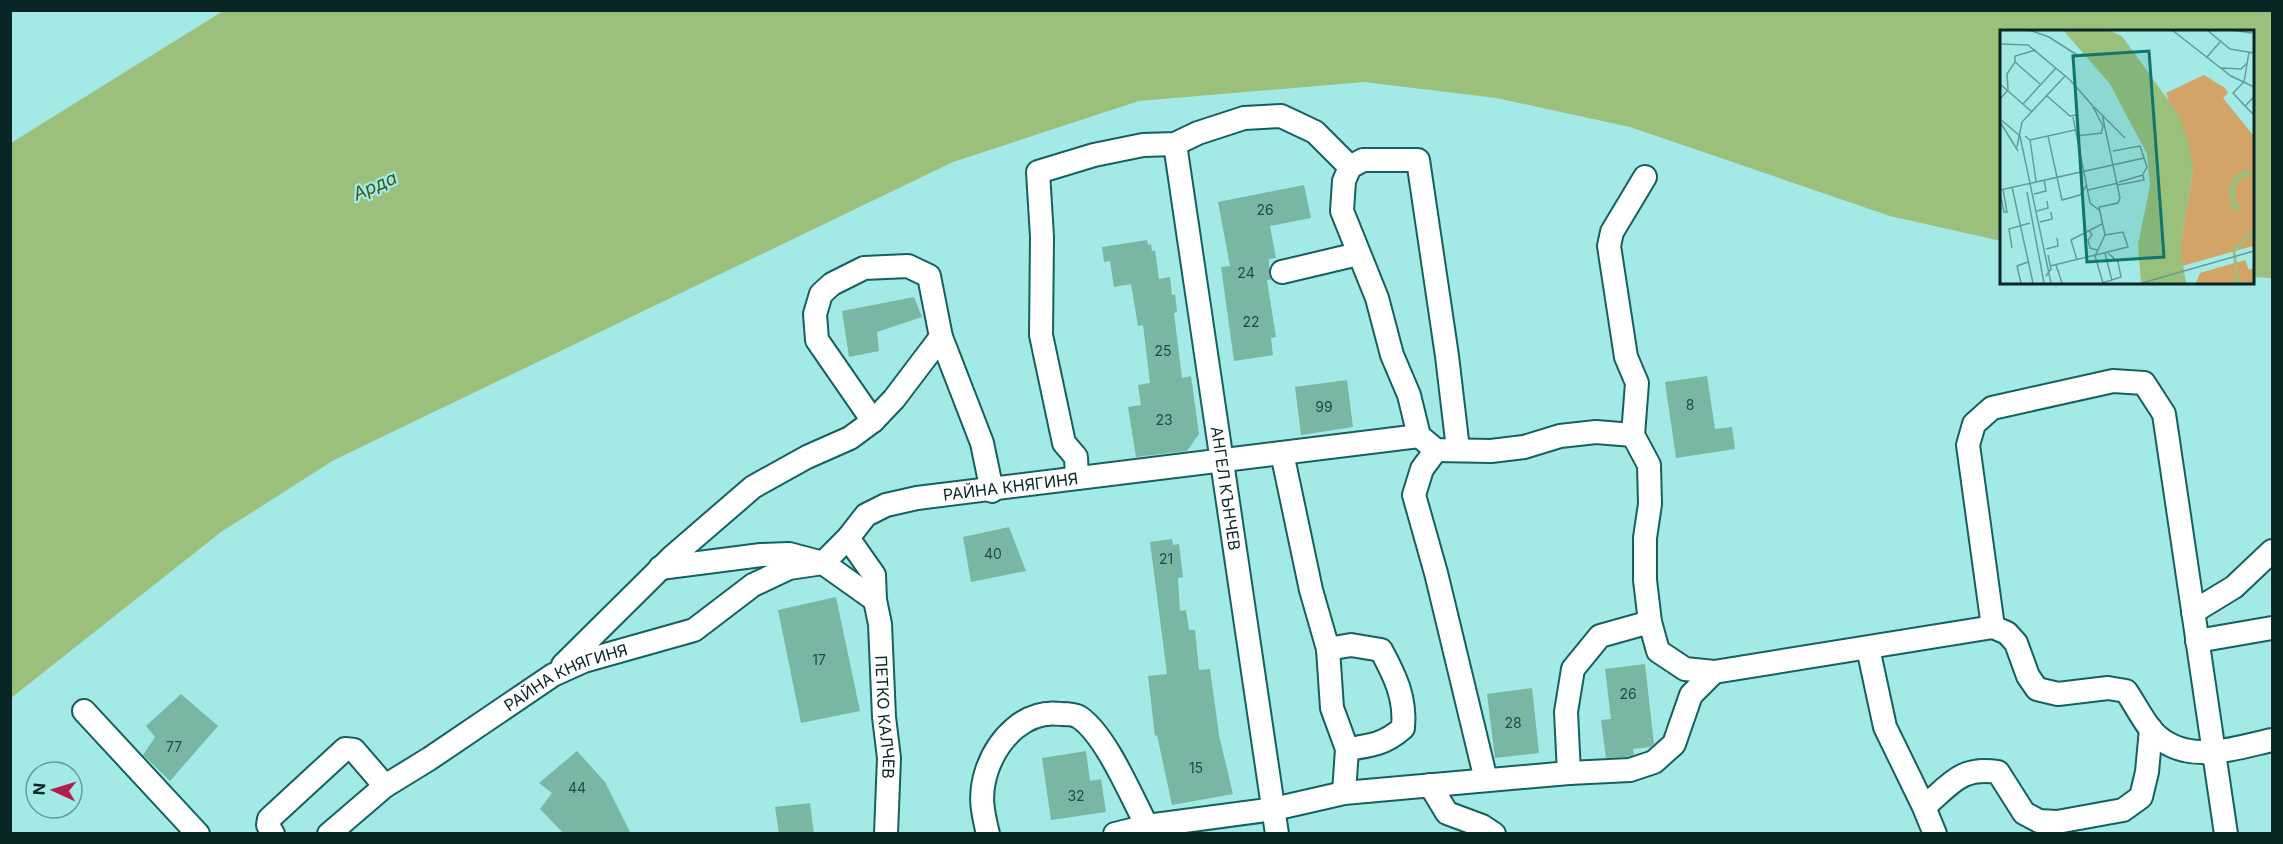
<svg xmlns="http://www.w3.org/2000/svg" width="2283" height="844" font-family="Inter,sans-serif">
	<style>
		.water { fill: #9ac07c }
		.building { fill: #79b7a4 }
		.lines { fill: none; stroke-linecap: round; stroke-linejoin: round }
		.minor-casing { stroke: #14615f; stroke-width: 26 }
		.minor { stroke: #fff; stroke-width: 22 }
		.labels { text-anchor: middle; stroke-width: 4.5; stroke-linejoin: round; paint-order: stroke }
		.number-label { font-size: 14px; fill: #244a45 }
		.street-label { font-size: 16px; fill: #082625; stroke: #a3e9e6 }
		.water-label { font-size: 18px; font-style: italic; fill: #365912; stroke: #a3e9e6 }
		.inset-river { fill: none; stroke: #9ac07c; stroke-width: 3 }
		.inset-road { fill: none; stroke: #659b99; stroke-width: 1.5 }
		.view { fill: #0f766e; fill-opacity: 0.15; stroke: #0f766e; stroke-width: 3 }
		.inset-edge { fill: none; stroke: #082625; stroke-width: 3 }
	</style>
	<rect width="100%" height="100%" fill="#a3e9e6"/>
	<path class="water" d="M223,11H2272V278L2252,277V32H2001V241L1890,216L1630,127L1496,98L1364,82L1139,101L953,162L334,460L221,532L11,698V143Z"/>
	<g class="building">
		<path d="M1304,185L1311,218L1270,226L1276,258L1269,259V275L1271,280H1267L1276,337L1271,338L1273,355L1234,361L1221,267L1230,266L1218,202Z"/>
		<path d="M1147,240L1148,245L1151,244L1152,251L1155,250L1159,279L1170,277L1172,295L1175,294L1177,312L1174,313L1182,378L1191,376L1199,434L1187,451L1136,457L1128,407L1141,405L1138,385L1150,383L1143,325L1138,326L1131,284L1114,287L1110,261L1104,262L1102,247Z"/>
		<path d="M914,297L922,317L877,332L879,351L849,357L842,311Z"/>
		<path d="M1707,376L1715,429L1732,427L1735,449L1676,458L1665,382Z"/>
		<path d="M1347,380L1353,427L1301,435L1295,387Z"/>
		<path d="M1009,527L1026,571L971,582L963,537Z"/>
		<path d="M1172,539L1173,545L1179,544L1183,577L1178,578L1180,611L1186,610L1189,630H1195L1199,670L1210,669L1219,735L1233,794L1172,805L1157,735L1155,736L1148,676L1167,674L1150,542Z"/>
		<path d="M836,597L860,711L801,723L778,610Z"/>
		<path d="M1645,664L1654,744L1650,747L1633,749L1634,755L1627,757L1606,758L1601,720L1611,719L1605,669Z"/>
		<path d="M1532,688L1539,753L1495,758L1487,694Z"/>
		<path d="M181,694L218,726L170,781L143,755L155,737L146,726Z"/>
		<path d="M577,751L605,782L631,834H564L540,809L552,793L539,783Z"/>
		<path d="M1086,751L1090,781L1101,779L1106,812L1051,820L1042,758Z"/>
		<path d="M810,803L814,834H779L775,807Z"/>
	</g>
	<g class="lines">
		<g class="minor-casing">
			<g id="minor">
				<path id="s1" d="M1175,144L1277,834"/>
				<path d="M1645,177L1612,232L1609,246L1626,357L1637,383L1633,435L1649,465L1650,504L1645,538V580L1650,622L1658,651L1685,669L1714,672L1993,627L2007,633L2016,643L2028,676L2037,689L2058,694L2108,688L2126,691C2135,704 2142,719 2152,731C2184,766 2232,749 2272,740"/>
				<path d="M1282,272L1358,254"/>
				<path d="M873,421L817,340L815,314L821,294L832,284L864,268L908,266L929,276L941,337L982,443L992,491"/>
				<path d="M1419,436L1409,395L1392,355L1377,298L1342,211L1344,181L1350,167L1363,160H1418L1447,356L1458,449"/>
				<path d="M1436,450L1422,469L1414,495L1436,573L1486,780"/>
				<path d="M1282,453L1311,590L1328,649L1332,708L1347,749L1344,793"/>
				<path d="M1077,478L1076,457L1064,443L1041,335L1042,237L1038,172L1094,155L1143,145L1175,144L1198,133L1244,118L1281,116L1315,132L1350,167"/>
				<path id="s2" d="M848,538L874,575L875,600L880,624L884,717L889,758L886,834"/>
				<path id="s3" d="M660,568L761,555L789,554L823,563L848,538L866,515L886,505L917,498L1419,436L1436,450L1491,451L1524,447L1560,436L1596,432L1633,435"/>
				<path d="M2193,612L2234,587L2272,551"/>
				<path d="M1993,627L1968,445L1974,424L1992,408L2113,381L2144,383L2164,414L2226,834"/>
				<path d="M2197,641L2272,628"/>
				<path d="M1868,648L1885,727L1924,807L1935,834"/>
				<path d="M1328,649L1351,645L1381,650C1395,676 1406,698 1403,728C1385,744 1370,746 1347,749"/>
				<path d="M563,665L672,557L753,487L807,457L850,438L873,421L894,399L941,337"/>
				<path d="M84,711L198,834"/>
				<path d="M1569,773L1566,712L1573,669L1600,636L1650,622"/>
				<path d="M1430,785L1447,813L1482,826L1494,834"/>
				<path d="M1924,807C1951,784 1961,766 1998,772L2024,813L2039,821L2057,822L2123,810L2141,797L2147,772L2151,729"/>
				<path d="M273,834L268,825L269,819L345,749L354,750L385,786"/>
				<path id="s4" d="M329,834L385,786L429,759L553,675L584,661L694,630L753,585L789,568L823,563L875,600"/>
				<path d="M988,834C982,810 979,794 987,770C998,738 1026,709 1061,714C1067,714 1074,714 1079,717C1106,735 1131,796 1147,826"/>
				<path d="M1115,834L1147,826L1274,809L1344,793L1569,773L1630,770L1654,762L1674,744L1691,695L1714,672"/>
			</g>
		</g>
		<use href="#minor" class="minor"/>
	</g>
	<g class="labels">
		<g class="number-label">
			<text x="1265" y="215">26</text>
			<text x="1246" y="278">24</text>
			<text x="1251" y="327">22</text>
			<text x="1163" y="356">25</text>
			<text x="1690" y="410">8</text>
			<text x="1324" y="412">99</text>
			<text x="1164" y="425">23</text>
			<text x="993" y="559">40</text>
			<text x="1166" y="564">21</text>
			<text x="819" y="665">17</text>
			<text x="1628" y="699">26</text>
			<text x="1513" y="728">28</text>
			<text x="174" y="752">77</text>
			<text x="1196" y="773">15</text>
			<text x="577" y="793">44</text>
			<text x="1076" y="801">32</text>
		</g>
		<g class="street-label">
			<text dy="6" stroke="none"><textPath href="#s3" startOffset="378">РАЙНА КНЯГИНЯ</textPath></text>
			<text dy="6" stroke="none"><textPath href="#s1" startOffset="348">АНГЕЛ КЪНЧЕВ</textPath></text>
			<text dy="6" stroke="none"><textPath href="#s4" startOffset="286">РАЙНА КНЯГИНЯ</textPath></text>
			<text dy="6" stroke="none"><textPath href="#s2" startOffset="188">ПЕТКО КАЛЧЕВ</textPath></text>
		</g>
		<g class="water-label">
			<text transform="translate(375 186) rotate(-24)" y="6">Арда</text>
		</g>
	</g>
	<g transform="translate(2000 30)">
		<rect width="254" height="254" fill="#a3e9e6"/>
		<path d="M204,45L225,58L228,63L223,68L253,105V216L182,236L180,216L193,141L166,63ZM245,230L249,240L253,238V253H196L200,243Z" fill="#d3a467"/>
		<path d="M63,0H108L122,6L178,84L189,114L193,141L180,216L186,253H141L138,214L150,156L147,124L110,54ZM246,140L253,147L244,146L235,155V169L241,178L233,182L228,160L236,145Z" fill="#9ac07c"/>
		<path class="inset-river" d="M238,253L234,221L254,201"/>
		<path class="inset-road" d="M29,0L49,7L77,25M172,0L231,46L254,57M207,0L230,19L254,23M232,0L252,3M0,14L28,15L70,50L92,75L103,96L101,104M36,20L15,26V32L40,54M207,27L220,12M221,38L241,39L247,33M0,54L32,82M47,66L70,86L76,85M254,67L245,76L254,85M0,69L8,60L7,44L15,32M23,74L56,38M245,76L233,63L244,52L249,22M94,77L125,108M102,84L120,168L118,173L99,177L105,205L95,226L103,253M73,87L90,173L99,180M0,89L20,106L51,253M0,92L18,121M25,106L30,110L75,100M48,106L62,170L80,165L87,155M76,106L102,103M30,110L36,151M17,117L22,92L65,46M113,121L140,116L147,137L143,144M118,155L144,150L143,145L119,152M12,157L33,253M0,160L144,128M88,160L118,153M27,162L44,253M0,163L4,182H7L3,159M34,164L46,161L44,150M37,181L48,178L47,171M40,192L52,189L51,182M89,200L92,205L88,210L90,218L97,220M12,218L9,199L30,193M46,219L58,216L57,208M105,223L112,251M77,230L71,210L102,194M56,235L62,253M50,236L128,217L123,202L105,205M46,246L51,239L48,225M21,253L17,236L28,232M102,253L121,247L118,232L108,223M142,253L254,221"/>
		<path class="view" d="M149,21L164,227L87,232L73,26Z"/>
		<rect width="254" height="254" class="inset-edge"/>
	</g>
	<rect width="2283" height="844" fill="none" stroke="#082625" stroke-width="24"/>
	<g transform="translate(54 790) rotate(274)"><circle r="28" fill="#a3e9e6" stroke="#659b99" stroke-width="1.5"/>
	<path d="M0-4.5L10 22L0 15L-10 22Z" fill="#b11f46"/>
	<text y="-9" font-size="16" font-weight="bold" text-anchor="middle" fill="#082625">N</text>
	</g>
</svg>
